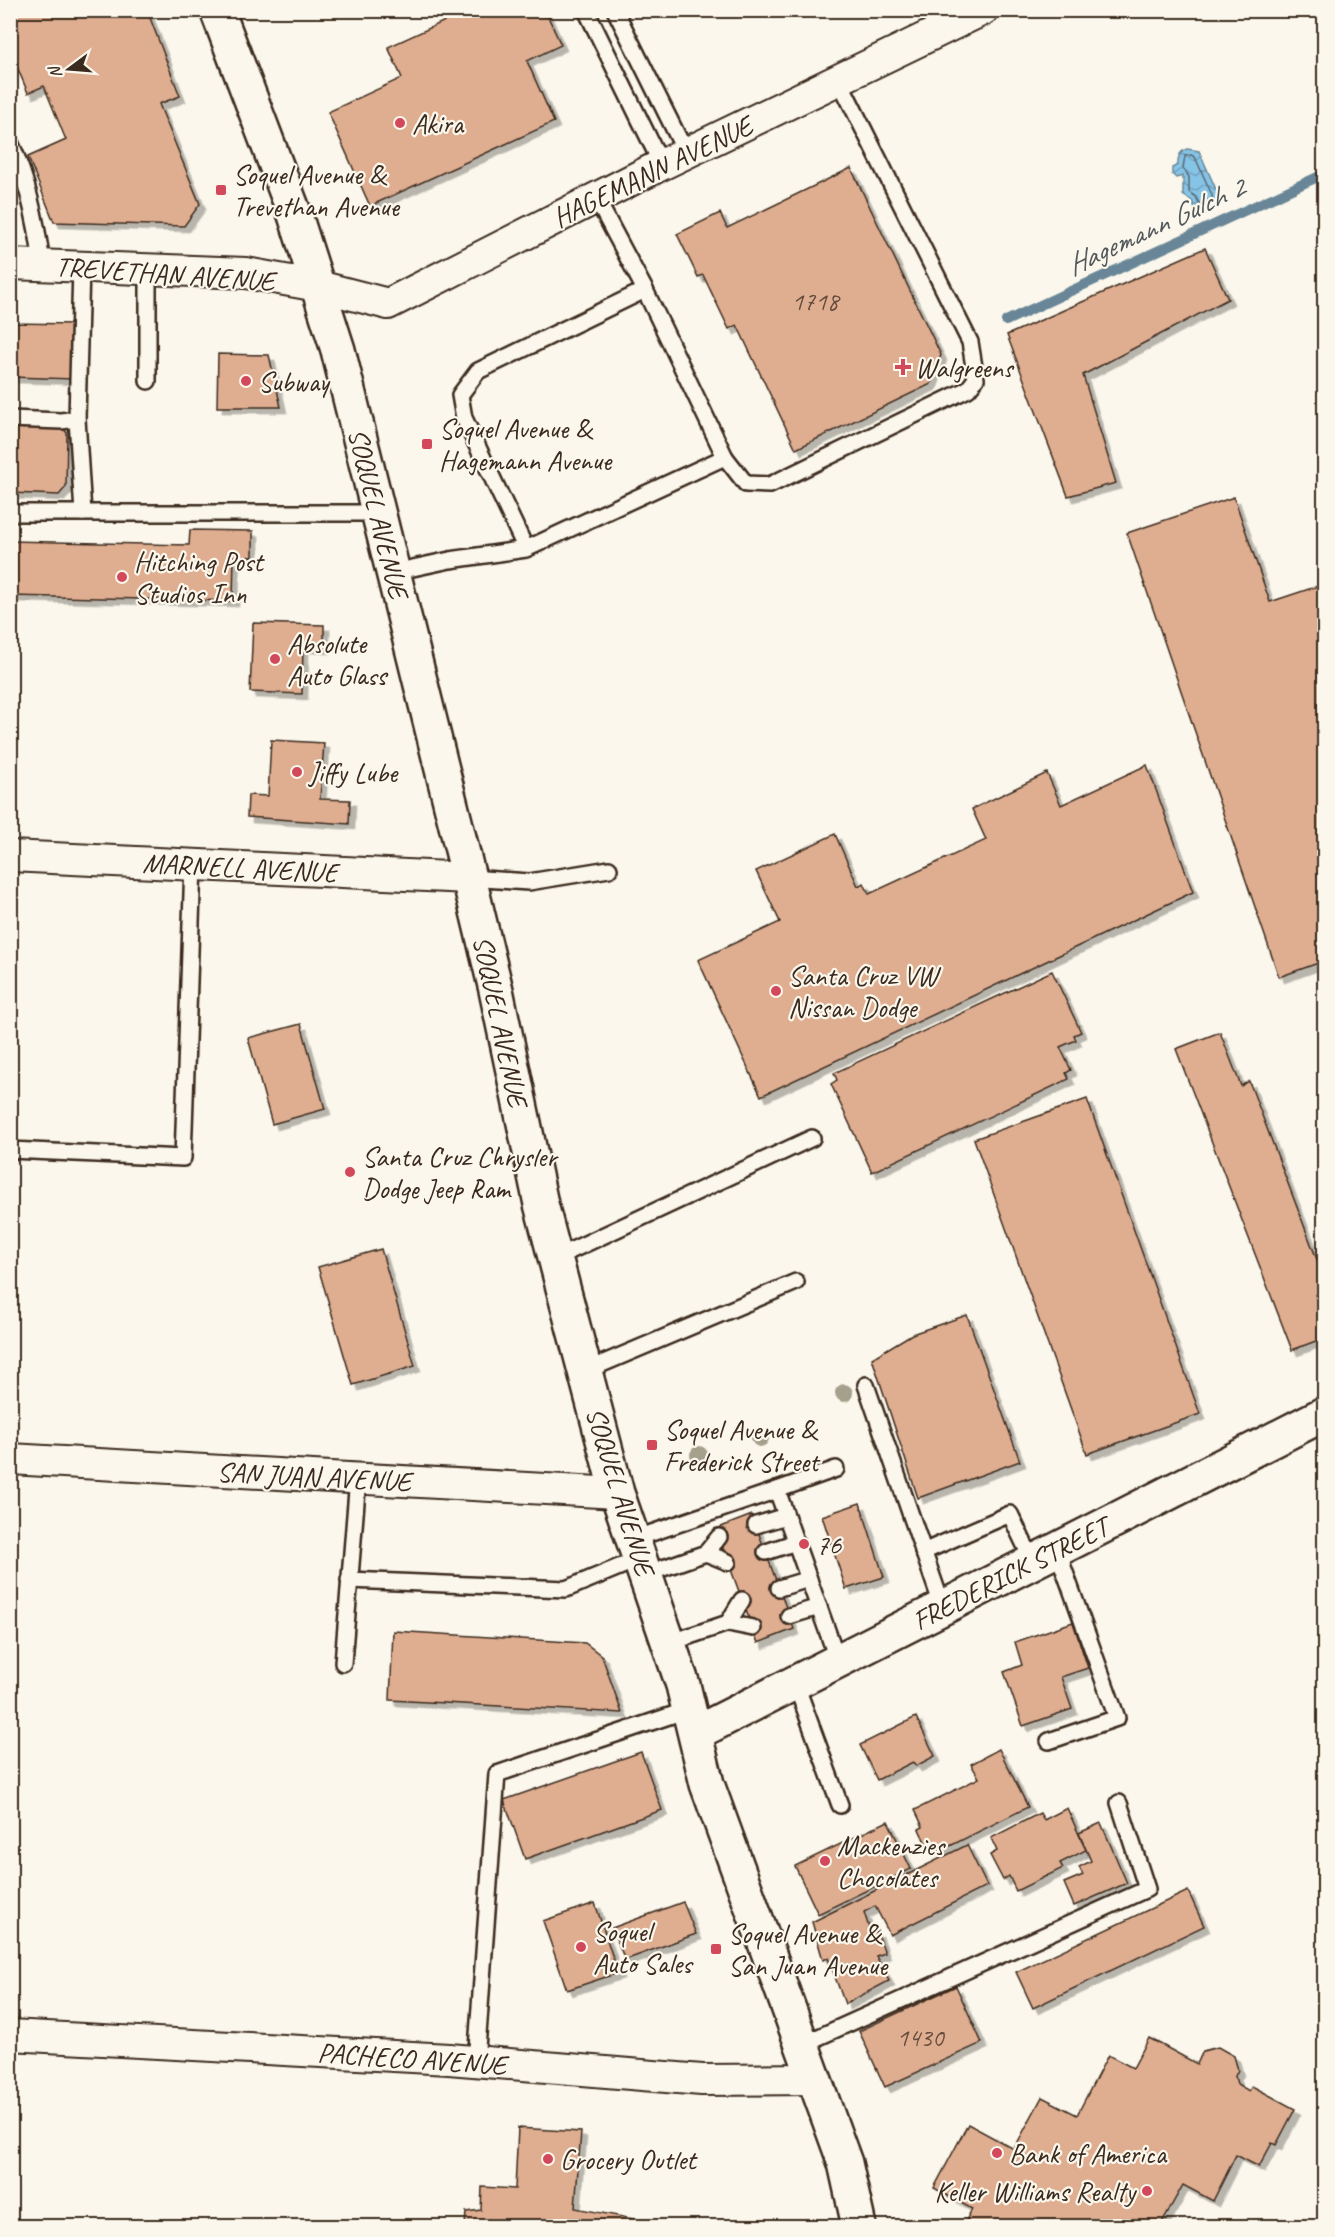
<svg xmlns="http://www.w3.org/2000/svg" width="1335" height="2237" font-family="Caveat,sans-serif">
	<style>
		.water { fill: url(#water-waves); stroke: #688697; stroke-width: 1.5 }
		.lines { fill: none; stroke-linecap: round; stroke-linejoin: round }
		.shore { stroke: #59686e; stroke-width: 1.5 }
		.stream { stroke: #688697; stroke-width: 10 }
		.building { fill: #dfae91; stroke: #3b2a1e; stroke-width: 1.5; filter: url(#shadow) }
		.service-casing { stroke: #3b2a1e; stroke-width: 20 }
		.minor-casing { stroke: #3b2a1e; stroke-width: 34 }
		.secondary-casing { stroke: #3b2a1e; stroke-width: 38 }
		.primary-casing { stroke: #3b2a1e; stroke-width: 38 }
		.service { stroke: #fbf7ec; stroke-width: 15 }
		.minor { stroke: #fbf7ec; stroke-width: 30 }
		.secondary { stroke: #fbf7ec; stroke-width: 33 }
		.primary { stroke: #fbf7ec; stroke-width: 33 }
		.tree { fill: #a4a08c }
		.poi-dot { fill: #d1495b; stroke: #fbf7ec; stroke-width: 2 }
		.labels { text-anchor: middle; stroke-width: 4.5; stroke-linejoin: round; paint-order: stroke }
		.number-label { font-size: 26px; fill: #644b3b }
		.poi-label { font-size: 28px; fill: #3b2a1e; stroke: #fbf7ec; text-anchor: start }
		.street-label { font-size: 28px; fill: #3b2a1e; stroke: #fbf7ec }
		.water-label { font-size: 30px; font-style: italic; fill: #52585a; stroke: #fbf7ec }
	</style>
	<defs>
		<pattern id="water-waves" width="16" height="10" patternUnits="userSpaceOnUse" patternTransform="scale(1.5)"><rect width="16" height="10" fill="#86c4e7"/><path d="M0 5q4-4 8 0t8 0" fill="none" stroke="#6f9fbb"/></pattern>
		<filter id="shadow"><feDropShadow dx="5.5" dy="5.5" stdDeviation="0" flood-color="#0004"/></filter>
	</defs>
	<rect width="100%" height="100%" fill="#fbf7ec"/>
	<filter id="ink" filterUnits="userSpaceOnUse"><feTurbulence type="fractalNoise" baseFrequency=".0167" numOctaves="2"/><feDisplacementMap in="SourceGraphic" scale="12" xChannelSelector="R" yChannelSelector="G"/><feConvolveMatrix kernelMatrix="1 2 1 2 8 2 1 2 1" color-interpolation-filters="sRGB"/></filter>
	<g filter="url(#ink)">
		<path class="water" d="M1187,149L1199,151L1218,194V205L1212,211L1203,214L1195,209L1192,201L1183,195V176L1176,178L1172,174V168L1178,165C1178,157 1179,152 1187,149Z"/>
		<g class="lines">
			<path class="shore" d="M1191,155L1195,157L1212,195V202L1208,206L1200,205L1196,197L1189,192V177L1183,168L1185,156Z"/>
			<path class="stream" d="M1006,321L1324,174"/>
		</g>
		<g class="building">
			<path d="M10,10H147L180,96L159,104L200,204L184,226L54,222L28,157L66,140L44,86L28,93L10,50Z"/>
			<path d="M469,10H545L561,45L527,61L554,122L370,206L328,112L402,78L388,47Z"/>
			<path d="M851,168L941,355L931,384L796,449L737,325L729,329L703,275L698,277L677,234L720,213L727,228Z"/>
			<path d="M1205,248L1228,299L1083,375L1116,483L1068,496L1007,335Z"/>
			<path d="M10,323L74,324V379L10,377Z"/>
			<path d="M218,354L269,355L281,407H217Z"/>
			<path d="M10,425L61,426L67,433L66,487L59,495L10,493Z"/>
			<path d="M1234,497L1270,602L1324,584V961L1279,977L1127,533Z"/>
			<path d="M190,530L253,531V557L234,556L233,601L10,596V541L189,545Z"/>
			<path d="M253,623L324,625V648L303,647L302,694L250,692Z"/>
			<path d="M271,740L324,743L320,799L350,800L349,824L247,817L248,795L268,796Z"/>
			<path d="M1147,765L1193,892L761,1096L698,960L780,922L756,871L835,834L858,886L864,883L869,894L986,840L972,809L1047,773L1061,805Z"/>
			<path d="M1052,971L1081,1032L1074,1035L1076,1040L1060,1047L1071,1070L1066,1073L1069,1079L872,1172L831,1084L837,1080L834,1073Z"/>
			<path d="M301,1024L325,1109L272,1124L248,1038Z"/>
			<path d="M1220,1032L1241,1086L1249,1081L1324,1278V1291L1316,1295L1324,1318V1338L1292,1350L1176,1049Z"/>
			<path d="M1087,1099L1200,1414L1087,1454L974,1139Z"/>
			<path d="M381,1249L415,1366L353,1385L318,1267Z"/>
			<path d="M967,1315L1020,1461L918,1498L872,1358L912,1334Z"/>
			<path d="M860,1503L884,1577L846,1589L822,1516Z"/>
			<path d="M752,1515L794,1629L758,1643L716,1529Z"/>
			<path d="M1073,1622L1088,1668L1061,1677L1072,1709L1023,1726L1004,1672L1022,1665L1015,1642Z"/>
			<path d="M393,1631L585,1643L602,1656L622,1713L390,1700Z"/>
			<path d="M916,1717L935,1756L916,1766L913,1762L877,1780L860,1745Z"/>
			<path d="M999,1749L1028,1807L938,1852L932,1841L926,1844L919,1829L923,1827L915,1810L979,1778L971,1764Z"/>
			<path d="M641,1752L662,1810L525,1859L504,1800Z"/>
			<path d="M1067,1808L1086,1850L1060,1863L1063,1868L1016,1891L1009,1876L1003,1880L990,1855L997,1851L991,1838L1040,1813L1044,1820Z"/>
			<path d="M888,1821L911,1869L818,1914L795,1866Z"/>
			<path d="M1101,1823L1127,1883L1074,1906L1064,1883L1083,1875L1079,1867L1091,1861L1079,1833Z"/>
			<path d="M967,1845L987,1886L890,1935L875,1906L864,1912L871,1934L877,1931L885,1953L876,1956L889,1981L845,2004L828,1958L823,1960L812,1922Z"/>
			<path d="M1188,1891L1204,1926L1033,2008L1016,1972Z"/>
			<path d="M683,1902L696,1934L625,1960L612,1928Z"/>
			<path d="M595,1903L618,1973L567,1990L543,1921Z"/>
			<path d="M956,1986L982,2043L885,2087L859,2031Z"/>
			<path d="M1149,2038L1197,2064L1203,2051L1218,2047L1234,2056L1238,2070L1235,2076L1237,2084L1249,2091L1252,2086L1295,2109L1276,2145L1272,2143L1259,2167L1236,2155L1213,2201L1183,2185L1160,2226H1134L1120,2219L1115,2226H963L972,2209L934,2188L968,2124L1014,2149L1042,2097L1077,2115L1108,2055L1133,2068Z"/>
			<path d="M518,2128L581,2132L575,2208L655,2223V2226H465L466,2212L481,2210L482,2187L515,2189Z"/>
		</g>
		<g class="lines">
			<g class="service-casing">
				<g id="service">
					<path d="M586,10L662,165"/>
					<path d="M615,10L686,153"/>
					<path d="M10,142C28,181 37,223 42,265"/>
					<path d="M596,198L645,290"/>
					<path d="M148,269V381"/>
					<path d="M10,419L61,421L77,419L81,267"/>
					<path d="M77,419L83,513"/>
					<path d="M725,457L746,484L770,485L968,389L976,379L970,342L839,80"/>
					<path d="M10,513H379"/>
					<path d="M394,572L450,560L526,549L725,457L645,290L478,371L460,395L464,418L526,549"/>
					<path d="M469,878L529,882L609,869"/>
					<path d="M10,1150L183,1158L193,864"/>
					<path d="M555,1258L812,1138"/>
					<path d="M585,1371L796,1282"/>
					<path d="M866,1385L943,1608"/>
					<path d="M777,1490L836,1469"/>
					<path d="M756,1525L786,1516"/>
					<path d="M634,1539L777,1490L838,1661"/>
					<path d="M766,1552L796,1542"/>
					<path d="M923,1552L1010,1514L1033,1562"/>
					<path d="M706,1553L719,1537"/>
					<path d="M646,1574L706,1553L728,1562"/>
					<path d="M349,1580L566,1589L641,1558"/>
					<path d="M779,1588L809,1579"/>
					<path d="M789,1616L819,1607"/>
					<path d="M728,1623L742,1600"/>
					<path d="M669,1643L728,1623L753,1628"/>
					<path d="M343,1663L358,1478"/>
					<path d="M795,1682L840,1805"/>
					<path d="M1049,1741L1117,1718L1057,1550"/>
					<path d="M801,2045L1147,1889L1119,1803"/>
					<path d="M476,2062L497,1774L690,1709"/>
				</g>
			</g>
			<g class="minor-casing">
				<g id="minor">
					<path d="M10,264L246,273L318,286L388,304L655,168L983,10"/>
					<path d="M10,856L469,878"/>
					<path d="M10,1459L617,1493"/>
					<path d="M10,2035L449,2059L702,2080L814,2079"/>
				</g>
			</g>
			<g class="secondary-casing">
				<path id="secondary" d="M696,1733L1324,1414"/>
			</g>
			<g class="primary-casing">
				<path id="primary" d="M217,10L295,215L338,350L469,878L496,990L541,1204L617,1493L683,1685L707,1784L845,2163L859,2226"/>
			</g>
			<use href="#service" class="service"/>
			<use href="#minor" class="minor"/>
			<use href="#secondary" class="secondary"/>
			<use href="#primary" class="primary"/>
		</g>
		<g class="tree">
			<circle cx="844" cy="1393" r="9"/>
			<circle cx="760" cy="1438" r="9"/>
			<circle cx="699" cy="1455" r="9"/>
		</g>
	</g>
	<g class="poi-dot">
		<circle cx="400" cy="123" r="6"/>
		<rect x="215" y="184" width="12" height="12" rx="3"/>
		<path d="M900 358h6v6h6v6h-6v6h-6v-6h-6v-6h6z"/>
		<circle cx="246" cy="381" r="6"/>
		<rect x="421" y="438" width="12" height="12" rx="3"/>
		<circle cx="122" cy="577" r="6"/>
		<circle cx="275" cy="659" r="6"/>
		<circle cx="297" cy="772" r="6"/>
		<circle cx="776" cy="991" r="6"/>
		<circle cx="350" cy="1172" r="6"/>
		<rect x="646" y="1439" width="12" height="12" rx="3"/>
		<circle cx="804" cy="1544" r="6"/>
		<circle cx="825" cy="1861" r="6"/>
		<circle cx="581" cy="1947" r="6"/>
		<rect x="710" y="1943" width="12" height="12" rx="3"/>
		<circle cx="997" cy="2153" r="6"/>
		<circle cx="548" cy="2159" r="6"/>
		<circle cx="1147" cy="2191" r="6"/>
	</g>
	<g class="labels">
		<g class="number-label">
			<text x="815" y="310">1718</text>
			<text x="920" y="2046">1430</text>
		</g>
		<g class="poi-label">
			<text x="412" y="133">Akira</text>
			<text x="233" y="184">Soquel Avenue &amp;<tspan x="233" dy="32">Trevethan Avenue</tspan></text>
			<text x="915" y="377">Walgreens</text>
			<text x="258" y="391">Subway</text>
			<text x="439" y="438">Soquel Avenue &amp;<tspan x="439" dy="32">Hagemann Avenue</tspan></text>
			<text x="134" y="571">Hitching Post<tspan x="134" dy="32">Studios Inn</tspan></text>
			<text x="287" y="653">Absolute<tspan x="287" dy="32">Auto Glass</tspan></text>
			<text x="309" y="782">Jiffy Lube</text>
			<text x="788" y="985">Santa Cruz VW<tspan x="788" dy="32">Nissan Dodge</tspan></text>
			<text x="362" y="1166">Santa Cruz Chrysler<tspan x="362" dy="32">Dodge Jeep Ram</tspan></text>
			<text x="664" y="1439">Soquel Avenue &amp;<tspan x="664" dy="32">Frederick Street</tspan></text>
			<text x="816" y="1554">76</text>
			<text x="837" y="1855">Mackenzies<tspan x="837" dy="32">Chocolates</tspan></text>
			<text x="593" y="1941">Soquel<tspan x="593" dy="32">Auto Sales</tspan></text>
			<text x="728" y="1943">Soquel Avenue &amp;<tspan x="728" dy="32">San Juan Avenue</tspan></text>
			<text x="1009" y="2163">Bank of America</text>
			<text x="560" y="2169">Grocery Outlet</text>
			<text x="1135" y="2201" text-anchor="end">Keller Williams Realty</text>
		</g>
		<g class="street-label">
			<text transform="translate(652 171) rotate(-26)" y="10">HAGEMANN AVENUE</text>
			<text transform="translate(165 273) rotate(4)" y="10">TREVETHAN AVENUE</text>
			<text transform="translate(379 513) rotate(76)" y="10">SOQUEL AVENUE</text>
			<text transform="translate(240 867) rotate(3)" y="10">MARNELL AVENUE</text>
			<text transform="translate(501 1021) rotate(78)" y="10">SOQUEL AVENUE</text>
			<text transform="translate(314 1476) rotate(3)" y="10">SAN JUAN AVENUE</text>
			<text transform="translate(621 1491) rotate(73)" y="10">SOQUEL AVENUE</text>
			<text transform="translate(1010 1573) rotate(-27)" y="10">FREDERICK STREET</text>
			<text transform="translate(412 2058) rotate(4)" y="10">PACHECO AVENUE</text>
		</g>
		<g class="water-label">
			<text transform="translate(1155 226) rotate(-25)" y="10">Hagemann Gulch 2</text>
		</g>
	</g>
	<rect width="1335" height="2237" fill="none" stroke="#fbf7ec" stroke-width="36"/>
	<rect x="18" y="18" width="1299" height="2201" fill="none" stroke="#3b2a1e" stroke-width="2" filter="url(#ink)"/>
	<g transform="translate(69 69) rotate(254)" stroke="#fbf7ec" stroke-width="4.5" paint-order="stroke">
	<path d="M0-4.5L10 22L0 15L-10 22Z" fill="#3b2a1e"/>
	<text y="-9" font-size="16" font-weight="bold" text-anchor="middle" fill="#3b2a1e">N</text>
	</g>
</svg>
